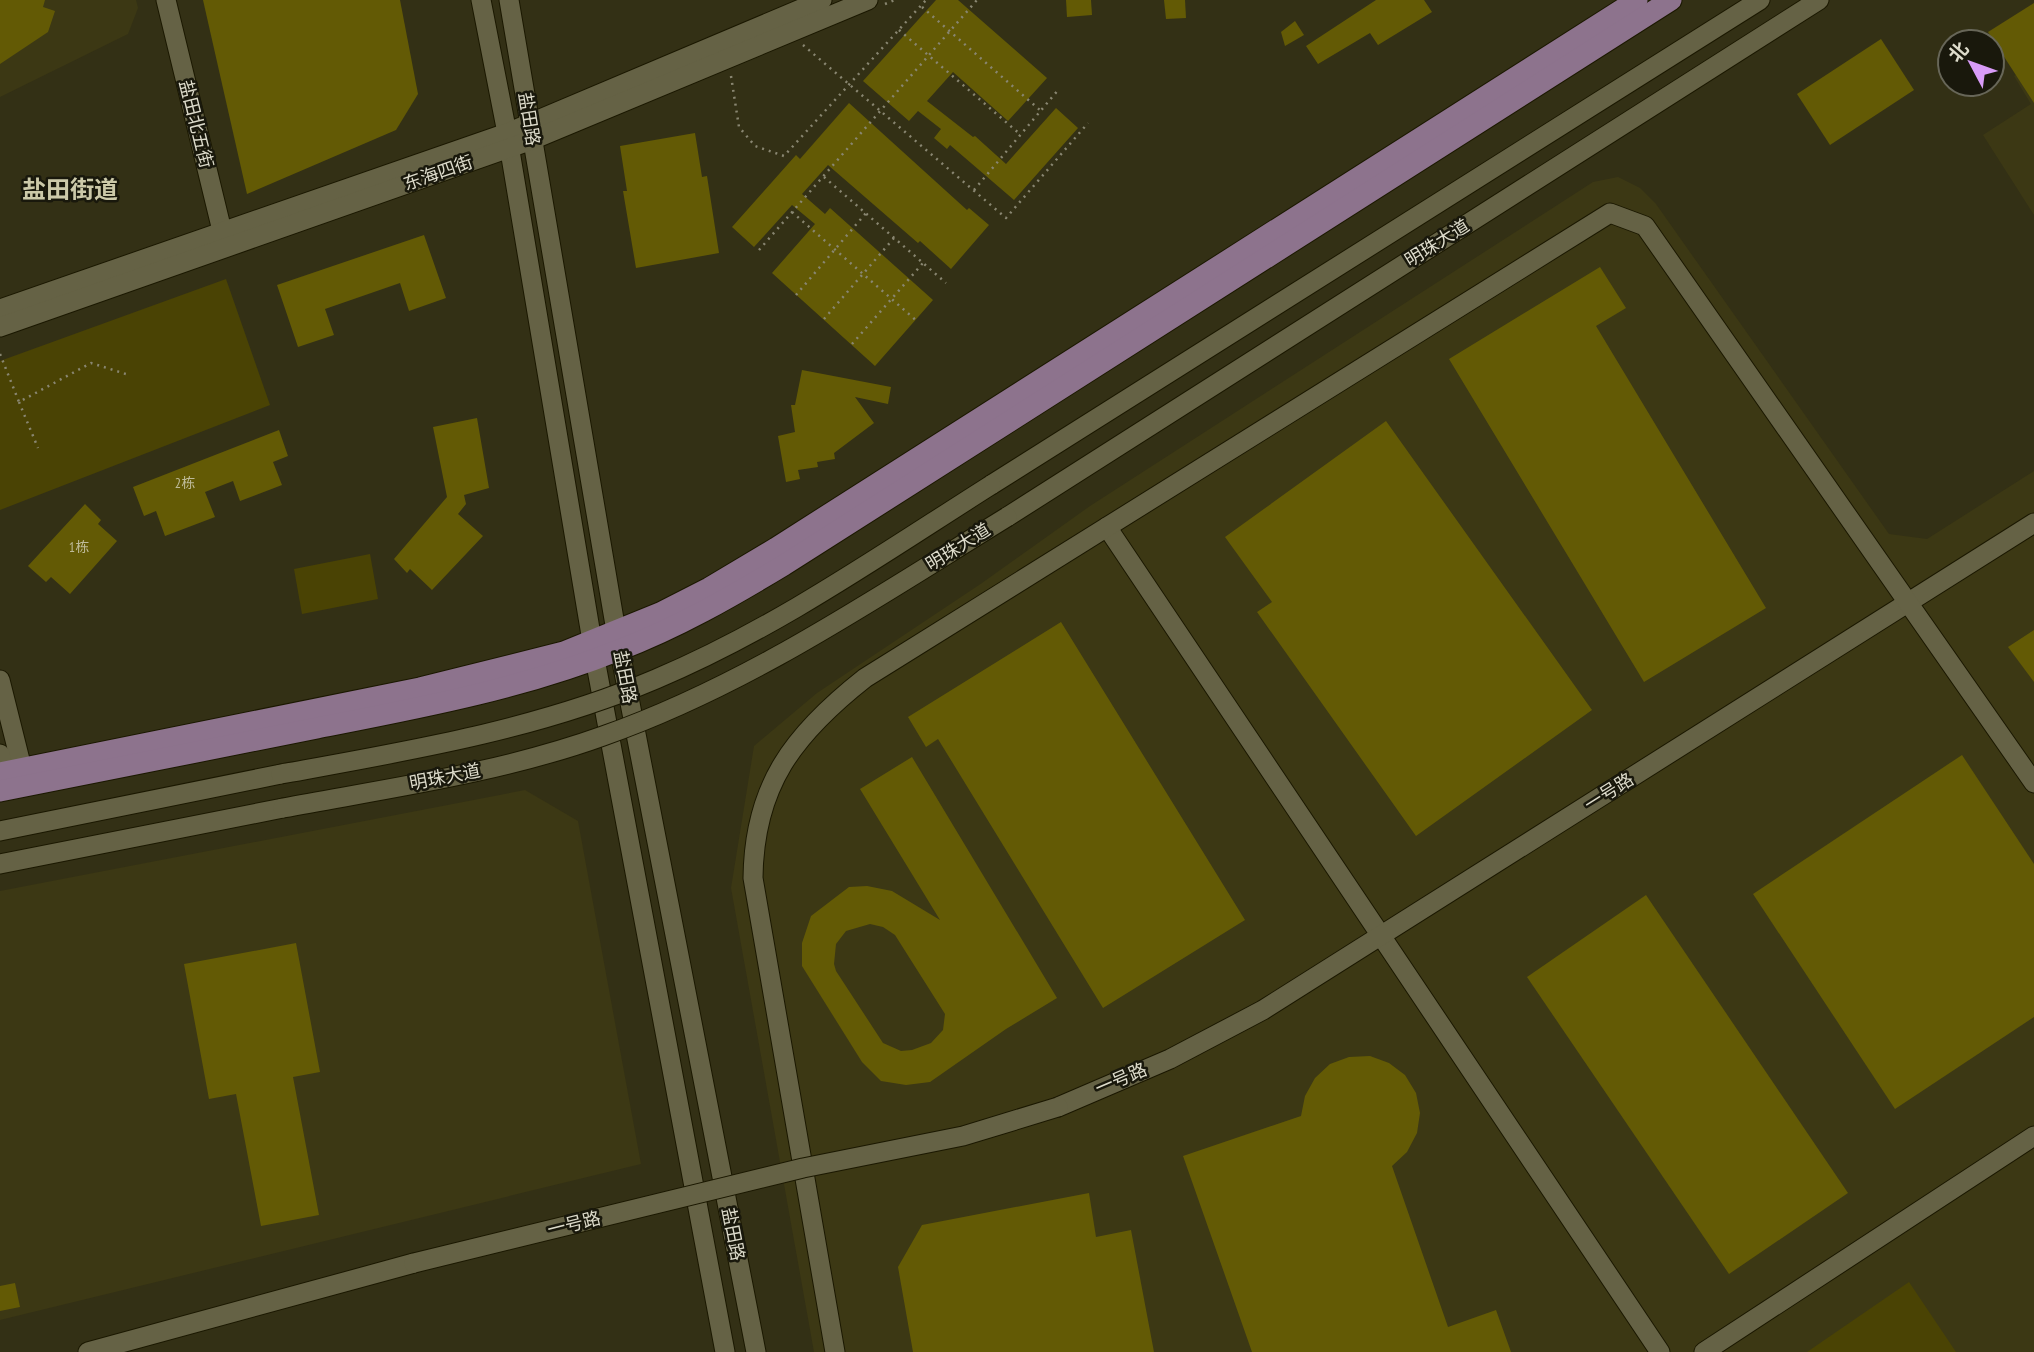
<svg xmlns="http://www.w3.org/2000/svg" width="2034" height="1352" font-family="'PT Sans Narrow','Noto Sans SC',sans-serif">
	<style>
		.built { fill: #3c3814 }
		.green { fill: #4a4304 }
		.building { fill: #635a05; fill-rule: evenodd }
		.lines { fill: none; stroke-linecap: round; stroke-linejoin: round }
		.minor-casing { stroke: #1b1800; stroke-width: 21 }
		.major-casing { stroke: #1b1800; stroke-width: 23 }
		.path { stroke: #898671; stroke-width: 2.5; stroke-dasharray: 2 5; stroke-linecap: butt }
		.minor { stroke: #656245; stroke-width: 19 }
		.major { stroke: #8d738d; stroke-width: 21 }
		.minor-bridge-casing { stroke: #1b1800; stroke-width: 21; stroke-linecap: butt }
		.minor-bridge { stroke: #656245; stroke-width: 19 }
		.labels { text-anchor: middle; stroke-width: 5; stroke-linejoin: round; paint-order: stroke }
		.number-label { font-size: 14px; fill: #bebb9a }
		.street-label { font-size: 18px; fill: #dddbcb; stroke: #19180c }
		.district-label { font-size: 24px; font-weight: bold; fill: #ccc9a9; stroke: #19180c }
	</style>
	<rect width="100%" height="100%" fill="#333015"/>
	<g class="built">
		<path d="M0,0H136L138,8L128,34L0,97Z"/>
		<path d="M2034,63V215L1983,135L2031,104L2014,76Z"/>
		<path d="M1618,177L1640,188L1656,204L1889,534L1927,539L2034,471V1352H814L731,888L754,746L817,693L982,583L1090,506L1593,182Z"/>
		<path d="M525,790L578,821L641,1164L0,1320V891Z"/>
	</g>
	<g class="green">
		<path d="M226,279L270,405L0,510V361Z"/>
		<path d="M370,554L378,599L302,614L294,569Z"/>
		<path d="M1909,1282L1956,1352H1807Z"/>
	</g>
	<g class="building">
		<path d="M0,0H45L43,7L55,11L48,32L0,64Z"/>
		<path d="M203,0H400L418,94L396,130L247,194Z"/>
		<path d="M936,0H958L1047,78L1008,121L953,72L927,101L973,137L975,136L1006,164L1056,108L1078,128L1014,200L950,145L947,149L934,138L941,129L918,111L909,121L863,81Z"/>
		<path d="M1066,0H1091L1092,15L1067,17Z"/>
		<path d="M1164,0H1185L1186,18L1166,19Z"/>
		<path d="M1376,0H1424L1432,12L1378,45L1370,33L1318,64L1306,46Z"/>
		<path d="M2034,3V103L1988,32Z"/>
		<path d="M1295,21L1304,35L1285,46L1281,32Z"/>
		<path d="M1881,39L1914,90L1830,145L1797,94Z"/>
		<path d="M849,103L967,210L969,208L989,225L951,269L920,241L918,243L828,165L802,194L825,214L830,208L933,300L875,366L772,273L815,224L792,205L754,247L732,227L796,155L800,159Z"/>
		<path d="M695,133L702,177L707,176L719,253L636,268L623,191H627L620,146Z"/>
		<path d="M424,235L446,298L409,311L400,283L325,309L334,335L298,347L277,285Z"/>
		<path d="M1600,267L1626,308L1596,326L1766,608L1644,682L1449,359Z"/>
		<path d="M802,370L891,387L888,404L855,397L874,423L834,453L835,459L817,462L818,467L798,470L800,479L786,482L778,436L795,432L791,405H795Z"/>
		<path d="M477,418L489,488L464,495L466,504L458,514L483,536L432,590L410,569L407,573L394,559L447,497L433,427Z"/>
		<path d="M1386,421L1592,710L1416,836L1257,612L1272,602L1225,537Z"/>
		<path d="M279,430L288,456L273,462L282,485L240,501L233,481L205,492L215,517L165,536L156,511L144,516L133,487Z"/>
		<path d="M85,504L101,520L98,524L117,541L70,594L51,577L46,582L28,566Z"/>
		<path d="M1061,622L1245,920L1103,1008L938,739L926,747L908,717Z"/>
		<path d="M2034,630V682L2008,647Z"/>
		<path d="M1962,755L2034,864V1017L1895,1109L1753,894Z"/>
		<path d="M912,757L1057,998L1006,1029L930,1082L906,1085L881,1081L862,1062L802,966V943L811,916L849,887L867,886L892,891L940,920L860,789ZM870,924L883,927L895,935L945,1014L943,1030L931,1043L912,1050L901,1051L883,1043L836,971L834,964L836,944L846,931Z"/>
		<path d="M1646,895L1848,1193L1729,1274L1527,977Z"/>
		<path d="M296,943L320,1072L293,1077L319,1215L261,1226L236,1094L209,1099L184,964Z"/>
		<path d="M1370,1056L1389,1063L1405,1075L1416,1093L1420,1113L1417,1133L1407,1152L1392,1166L1448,1327L1496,1310L1511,1352H1252L1183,1156L1301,1116L1305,1096L1315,1078L1330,1064L1349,1057Z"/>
		<path d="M1089,1193L1096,1237L1131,1230L1154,1352H913L898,1267L922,1225Z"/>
		<path d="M15,1283L20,1307L0,1311V1286Z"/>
	</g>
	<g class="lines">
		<g class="minor-casing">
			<g id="minor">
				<path d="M166,0L225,243"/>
				<path d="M481,0L507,133L595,659L725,1352"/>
				<path d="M509,0L616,631L756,1352"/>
				<path d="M0,309L507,133L822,0"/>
				<path d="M0,327L532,140L868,0"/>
				<path d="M991,485L1760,0"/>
				<path d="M1007,517L1819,0"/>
				<path d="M1107,527L1660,1352"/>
				<path d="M0,680L22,768"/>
				<path d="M0,754L4,772"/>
				<path d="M0,831L281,774"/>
				<path d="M0,864L283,808"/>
				<path d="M1058,1107L1170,1059L1263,1010L2034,523"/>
				<path d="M88,1352L414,1263"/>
				<path d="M835,1352L753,878C754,785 794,734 865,678L1610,213L1645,226L2034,783"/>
				<path d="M1704,1352L2034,1136"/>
			</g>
		</g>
		<g class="major-casing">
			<g id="major">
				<path d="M0,773L420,688L564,652L660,613L709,588L776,548L1637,0"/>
				<path d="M0,791C106,770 211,749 317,728C419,708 522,689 619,650C677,628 731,597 784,565L1671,0"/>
			</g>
		</g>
		<g class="path">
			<path d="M885,4L895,0"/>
			<path d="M922,7L1041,111"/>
			<path d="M899,30L1021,135"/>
			<path d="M803,45L1006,218L1088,123"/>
			<path d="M731,76L739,127L755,146L784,156L926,0"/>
			<path d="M824,177L946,283"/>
			<path d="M974,190L1059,89"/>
			<path d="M792,212L918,322"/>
			<path d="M759,250L977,0"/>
			<path d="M796,295L866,213"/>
			<path d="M824,319L894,238"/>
			<path d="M852,344L923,263"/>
			<path d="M0,354L19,402L91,363L126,374"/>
			<path d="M19,402L38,448"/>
		</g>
		<use href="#minor" class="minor"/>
		<use href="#major" class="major"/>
		<g class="minor-bridge-casing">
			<g id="minor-bridge">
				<path d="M281,774C408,751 536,730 656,679C775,629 882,554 991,485"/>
				<path d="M283,808C390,788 500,773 603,736C748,685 877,597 1007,517"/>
				<path d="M414,1263L803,1168L963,1136L1058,1107"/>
			</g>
		</g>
		<use href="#minor-bridge" class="minor-bridge"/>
	</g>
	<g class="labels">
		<g class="number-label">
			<text x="185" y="488">2栋</text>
			<text x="79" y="552">1栋</text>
		</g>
		<g class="street-label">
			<text transform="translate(529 119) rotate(81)" y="6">盐田路</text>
			<text transform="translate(196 124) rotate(76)" y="6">盐田北五街</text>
			<text transform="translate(438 173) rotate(-19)" y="6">东海四街</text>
			<text transform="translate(1437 243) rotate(-32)" y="6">明珠大道</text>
			<text transform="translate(958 547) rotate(-32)" y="6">明珠大道</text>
			<text transform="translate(625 677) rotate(79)" y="6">盐田路</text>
			<text transform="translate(445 777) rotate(-11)" y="6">明珠大道</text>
			<text transform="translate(1609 792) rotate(-32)" y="6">一号路</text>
			<text transform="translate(1121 1079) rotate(-23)" y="6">一号路</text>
			<text transform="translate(574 1224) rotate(-14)" y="6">一号路</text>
			<text transform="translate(733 1234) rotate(79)" y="6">盐田路</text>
		</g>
		<g class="district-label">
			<text x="70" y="198">盐田街道</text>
		</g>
	</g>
	<g transform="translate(1971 63) rotate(311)"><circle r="33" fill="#19180c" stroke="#676658" stroke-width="2"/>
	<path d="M0-5L12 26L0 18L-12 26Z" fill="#d89bf8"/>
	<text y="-10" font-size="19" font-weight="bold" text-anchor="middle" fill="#dddbcb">北</text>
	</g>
</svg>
